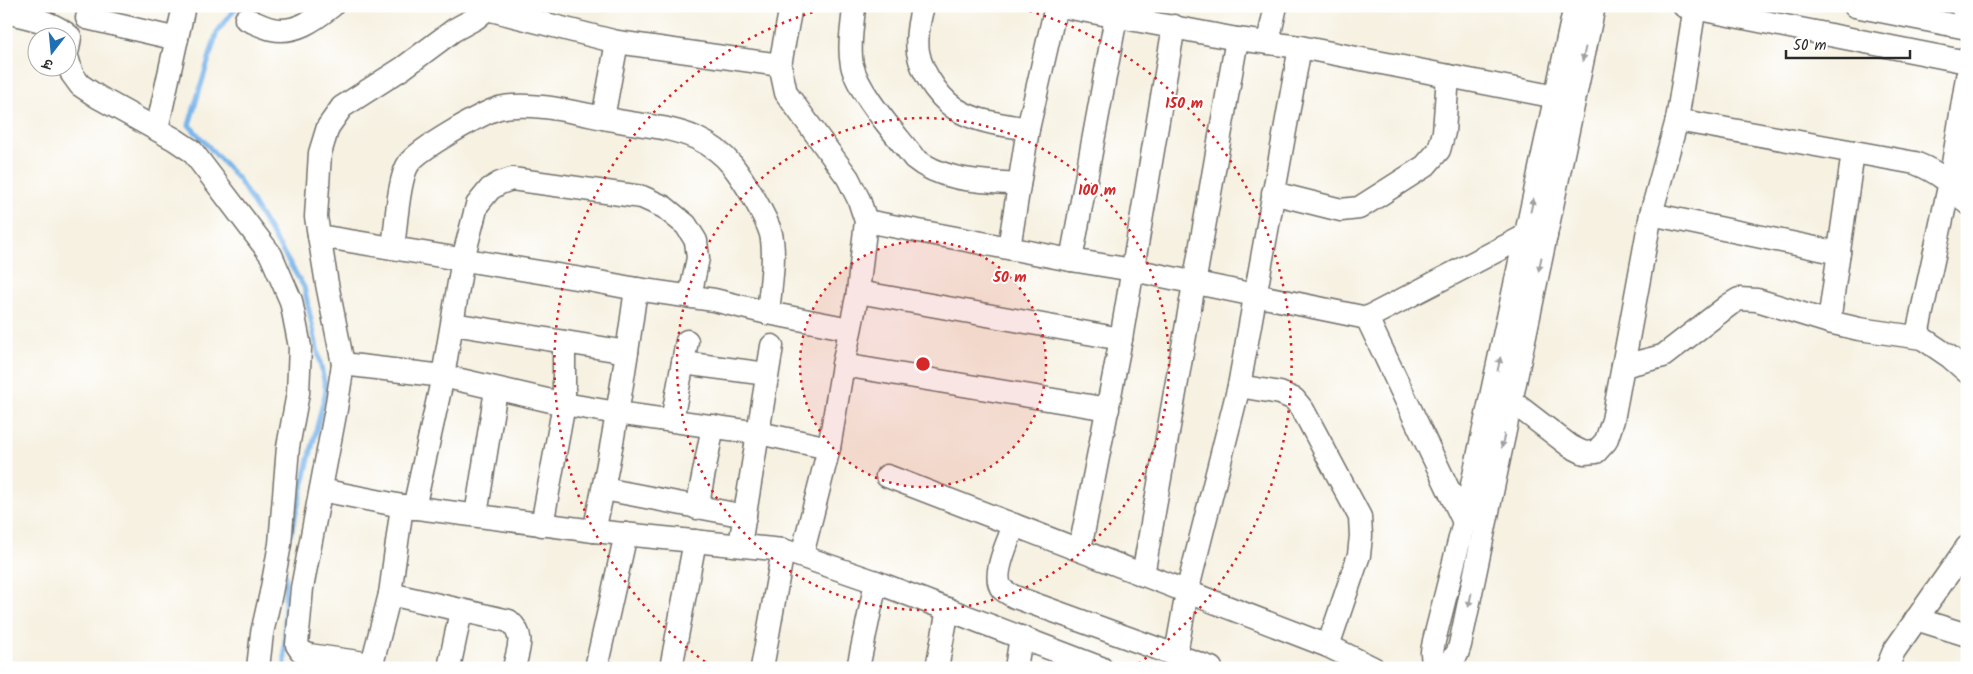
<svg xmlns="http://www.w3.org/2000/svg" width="1973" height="674" font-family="Kalam,'Playpen Sans Deva',sans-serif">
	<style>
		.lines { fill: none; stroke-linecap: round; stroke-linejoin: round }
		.stream { stroke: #79b5eb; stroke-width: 5 }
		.minor-casing { stroke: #72706b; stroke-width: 25 }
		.minor { stroke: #fff; stroke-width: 22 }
		.oneway { fill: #a0a0a0 }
		.ring { fill: none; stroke: #d62828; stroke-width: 2.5; stroke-dasharray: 2.5 5 }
		.centre { fill: #d62828; stroke: #fff; stroke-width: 2.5 }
		.ring-label { font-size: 15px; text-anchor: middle; font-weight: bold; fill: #d62828; stroke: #fff; stroke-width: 4; stroke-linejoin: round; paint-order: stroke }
	</style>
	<rect width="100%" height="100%" fill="#fff"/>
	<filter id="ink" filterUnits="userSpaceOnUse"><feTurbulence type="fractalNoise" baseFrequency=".02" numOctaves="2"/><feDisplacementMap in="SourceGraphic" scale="10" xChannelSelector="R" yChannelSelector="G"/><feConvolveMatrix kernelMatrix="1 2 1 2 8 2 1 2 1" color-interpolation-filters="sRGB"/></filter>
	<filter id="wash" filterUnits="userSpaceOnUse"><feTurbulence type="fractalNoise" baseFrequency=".0096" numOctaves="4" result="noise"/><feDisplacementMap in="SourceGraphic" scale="20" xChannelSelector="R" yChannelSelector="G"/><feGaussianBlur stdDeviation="1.12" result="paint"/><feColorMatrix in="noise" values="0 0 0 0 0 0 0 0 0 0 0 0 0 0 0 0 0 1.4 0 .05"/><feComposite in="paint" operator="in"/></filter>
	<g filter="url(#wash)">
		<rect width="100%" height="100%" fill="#f6f1e1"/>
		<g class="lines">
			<g class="stream">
				<path d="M237,6L217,32L189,125L239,180L304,287L326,390L291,533"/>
				<path d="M285,668V576"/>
			</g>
		</g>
	</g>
	<g filter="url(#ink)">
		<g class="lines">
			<g class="minor-casing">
				<g id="minor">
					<path d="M791,6L780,65L786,93L848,178L859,200L866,221L858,292L843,365L829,448L802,555"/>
					<path d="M854,6C853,25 848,46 852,65C858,93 896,134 914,158C943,182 983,181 1019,184"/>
					<path d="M923,6C919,20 916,38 918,52C922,75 943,104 963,113C983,123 1006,125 1028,129"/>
					<path d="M1060,6L1237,39L1300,47L1556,97"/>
					<path d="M1684,6L1967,62"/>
					<path d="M1855,6L1967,28"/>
					<path d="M1961,6L1967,7"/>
					<path d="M487,9L617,42L780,65"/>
					<path d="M6,12C29,18 53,21 70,37L68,49"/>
					<path d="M87,18L177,39"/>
					<path d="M246,19C254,22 263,27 272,29C295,34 314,20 332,6"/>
					<path d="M1268,42L1276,6"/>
					<path d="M68,60L72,74L80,85L98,97L174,139L192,151L271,255L291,301L300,347L298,393L288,447L280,544L271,593L262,633L258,668"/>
					<path d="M1967,77L1950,182L1918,330L1922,338L1950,357L1967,372"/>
					<path d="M603,118L617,42"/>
					<path d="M1677,120L1915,163C1940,173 1950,182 1967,203"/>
					<path d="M157,129L184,6"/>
					<path d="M1273,193L1341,210L1359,208L1425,166L1439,150L1444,132L1448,76"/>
					<path d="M1651,214L1839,253"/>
					<path d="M866,221L1071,260L1133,270L1367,318L1525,236H1546"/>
					<path d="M319,236L594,281L636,289L714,300L768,313L850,329"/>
					<path d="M393,248C396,228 398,178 409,163C419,149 482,113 499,108C534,100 584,115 619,121C645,126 672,127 696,138C709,144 723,154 732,165C744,180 766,216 771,234C776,257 770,290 768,313"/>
					<path d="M1009,248L1028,129L1056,6"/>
					<path d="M1071,260L1116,17"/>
					<path d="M858,292L1121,339"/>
					<path d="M1367,318L1464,522"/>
					<path d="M1829,322L1853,152"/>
					<path d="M453,324L627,352"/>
					<path d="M683,363L767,374"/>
					<path d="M343,364L443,376L564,404L617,413L759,433L829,448"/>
					<path d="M843,365L1108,409"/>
					<path d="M1623,366L1663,356L1729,305L1739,299L1757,300L1829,322L1859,329L1922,338"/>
					<path d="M1239,386L1280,393L1294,399L1303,410L1360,517L1361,536L1359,555L1328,646"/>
					<path d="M1501,393L1570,446L1584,453L1596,452L1606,441L1613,420L1651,214L1677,120L1695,6"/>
					<path d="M672,420L687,341"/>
					<path d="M887,476L1328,646L1373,668"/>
					<path d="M604,489L745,516"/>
					<path d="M321,490L402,506L594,531L783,550L876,582L1101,668"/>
					<path d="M414,508L443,376L463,259L477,205L490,189L500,183L512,179L642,197L664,207L686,225L696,241L698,258L690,296"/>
					<path d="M697,508L713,426"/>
					<path d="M476,515L496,390"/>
					<path d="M542,525L564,404V342"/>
					<path d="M1014,525C1009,540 991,575 1002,589C1005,592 1011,595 1015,597L1211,668"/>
					<path d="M594,531C612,452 625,370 636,289"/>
					<path d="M740,545L772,346"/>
					<path d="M1080,549L1121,339L1174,26"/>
					<path d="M1143,575L1237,39"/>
					<path d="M390,594L509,621C526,636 518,648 514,668"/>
					<path d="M1916,619L1967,635"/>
					<path d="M1176,654L1187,592L1239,386L1300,47"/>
					<path d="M372,664L309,655L301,651L297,645L302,588L336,409L343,364L327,284L316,217L320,153L328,127L342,107L403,68L454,30L476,18L487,9L488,6"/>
					<path d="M371,668L390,594L402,506"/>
					<path d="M449,668L461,611"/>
					<path d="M596,668L626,534"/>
					<path d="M671,668L695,541"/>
					<path d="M762,668L783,550"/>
					<path d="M858,668L876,582"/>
					<path d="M937,668L948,609"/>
					<path d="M1016,668L1021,637"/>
					<path d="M1433,668L1432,652L1434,641L1464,522L1575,6"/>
					<path d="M1443,668L1457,654L1460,645L1594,6"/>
					<path d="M1887,668L1894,651L1967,547"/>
				</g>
			</g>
			<use href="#minor" class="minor"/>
		</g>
		<defs><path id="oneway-solid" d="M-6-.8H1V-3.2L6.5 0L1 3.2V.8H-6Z" transform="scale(1.25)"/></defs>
		<g class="oneway">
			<use href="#oneway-solid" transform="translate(1584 54) rotate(102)"/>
			<use href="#oneway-solid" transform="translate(1532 205) rotate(-78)"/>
			<use href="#oneway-solid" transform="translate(1540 264) rotate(102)"/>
			<use href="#oneway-solid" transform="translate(1499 364) rotate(-78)"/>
			<use href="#oneway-solid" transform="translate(1503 441) rotate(102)"/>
			<use href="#oneway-solid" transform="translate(1470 600) rotate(102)"/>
		</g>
	</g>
	<circle cx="923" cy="364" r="123" fill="#d62828" fill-opacity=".12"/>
	<g class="ring">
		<circle cx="923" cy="364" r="123"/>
		<circle cx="923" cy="364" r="246"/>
		<path d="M711 666A369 369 0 0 1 831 7M1015 7A369 369 0 0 1 1135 666"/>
	</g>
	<circle cx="923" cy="364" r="8" class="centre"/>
	<g class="ring-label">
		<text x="1184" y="108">150 m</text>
		<text x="1097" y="195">100 m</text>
		<text x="1010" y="282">50 m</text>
	</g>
	<rect width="1973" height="674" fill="none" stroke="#fff" stroke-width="25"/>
	<g transform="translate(52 52) rotate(196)"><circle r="24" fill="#ffffff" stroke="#aaaaaa"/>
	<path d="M0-4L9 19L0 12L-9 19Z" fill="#1f6fb2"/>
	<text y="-8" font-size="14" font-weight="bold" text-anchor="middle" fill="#2b2b2b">उ</text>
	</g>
	<path d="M1786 50v8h124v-8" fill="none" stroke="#2b2b2b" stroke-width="2.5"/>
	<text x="1793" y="50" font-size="15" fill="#2b2b2b" stroke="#ffffff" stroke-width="4" paint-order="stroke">50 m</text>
</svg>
